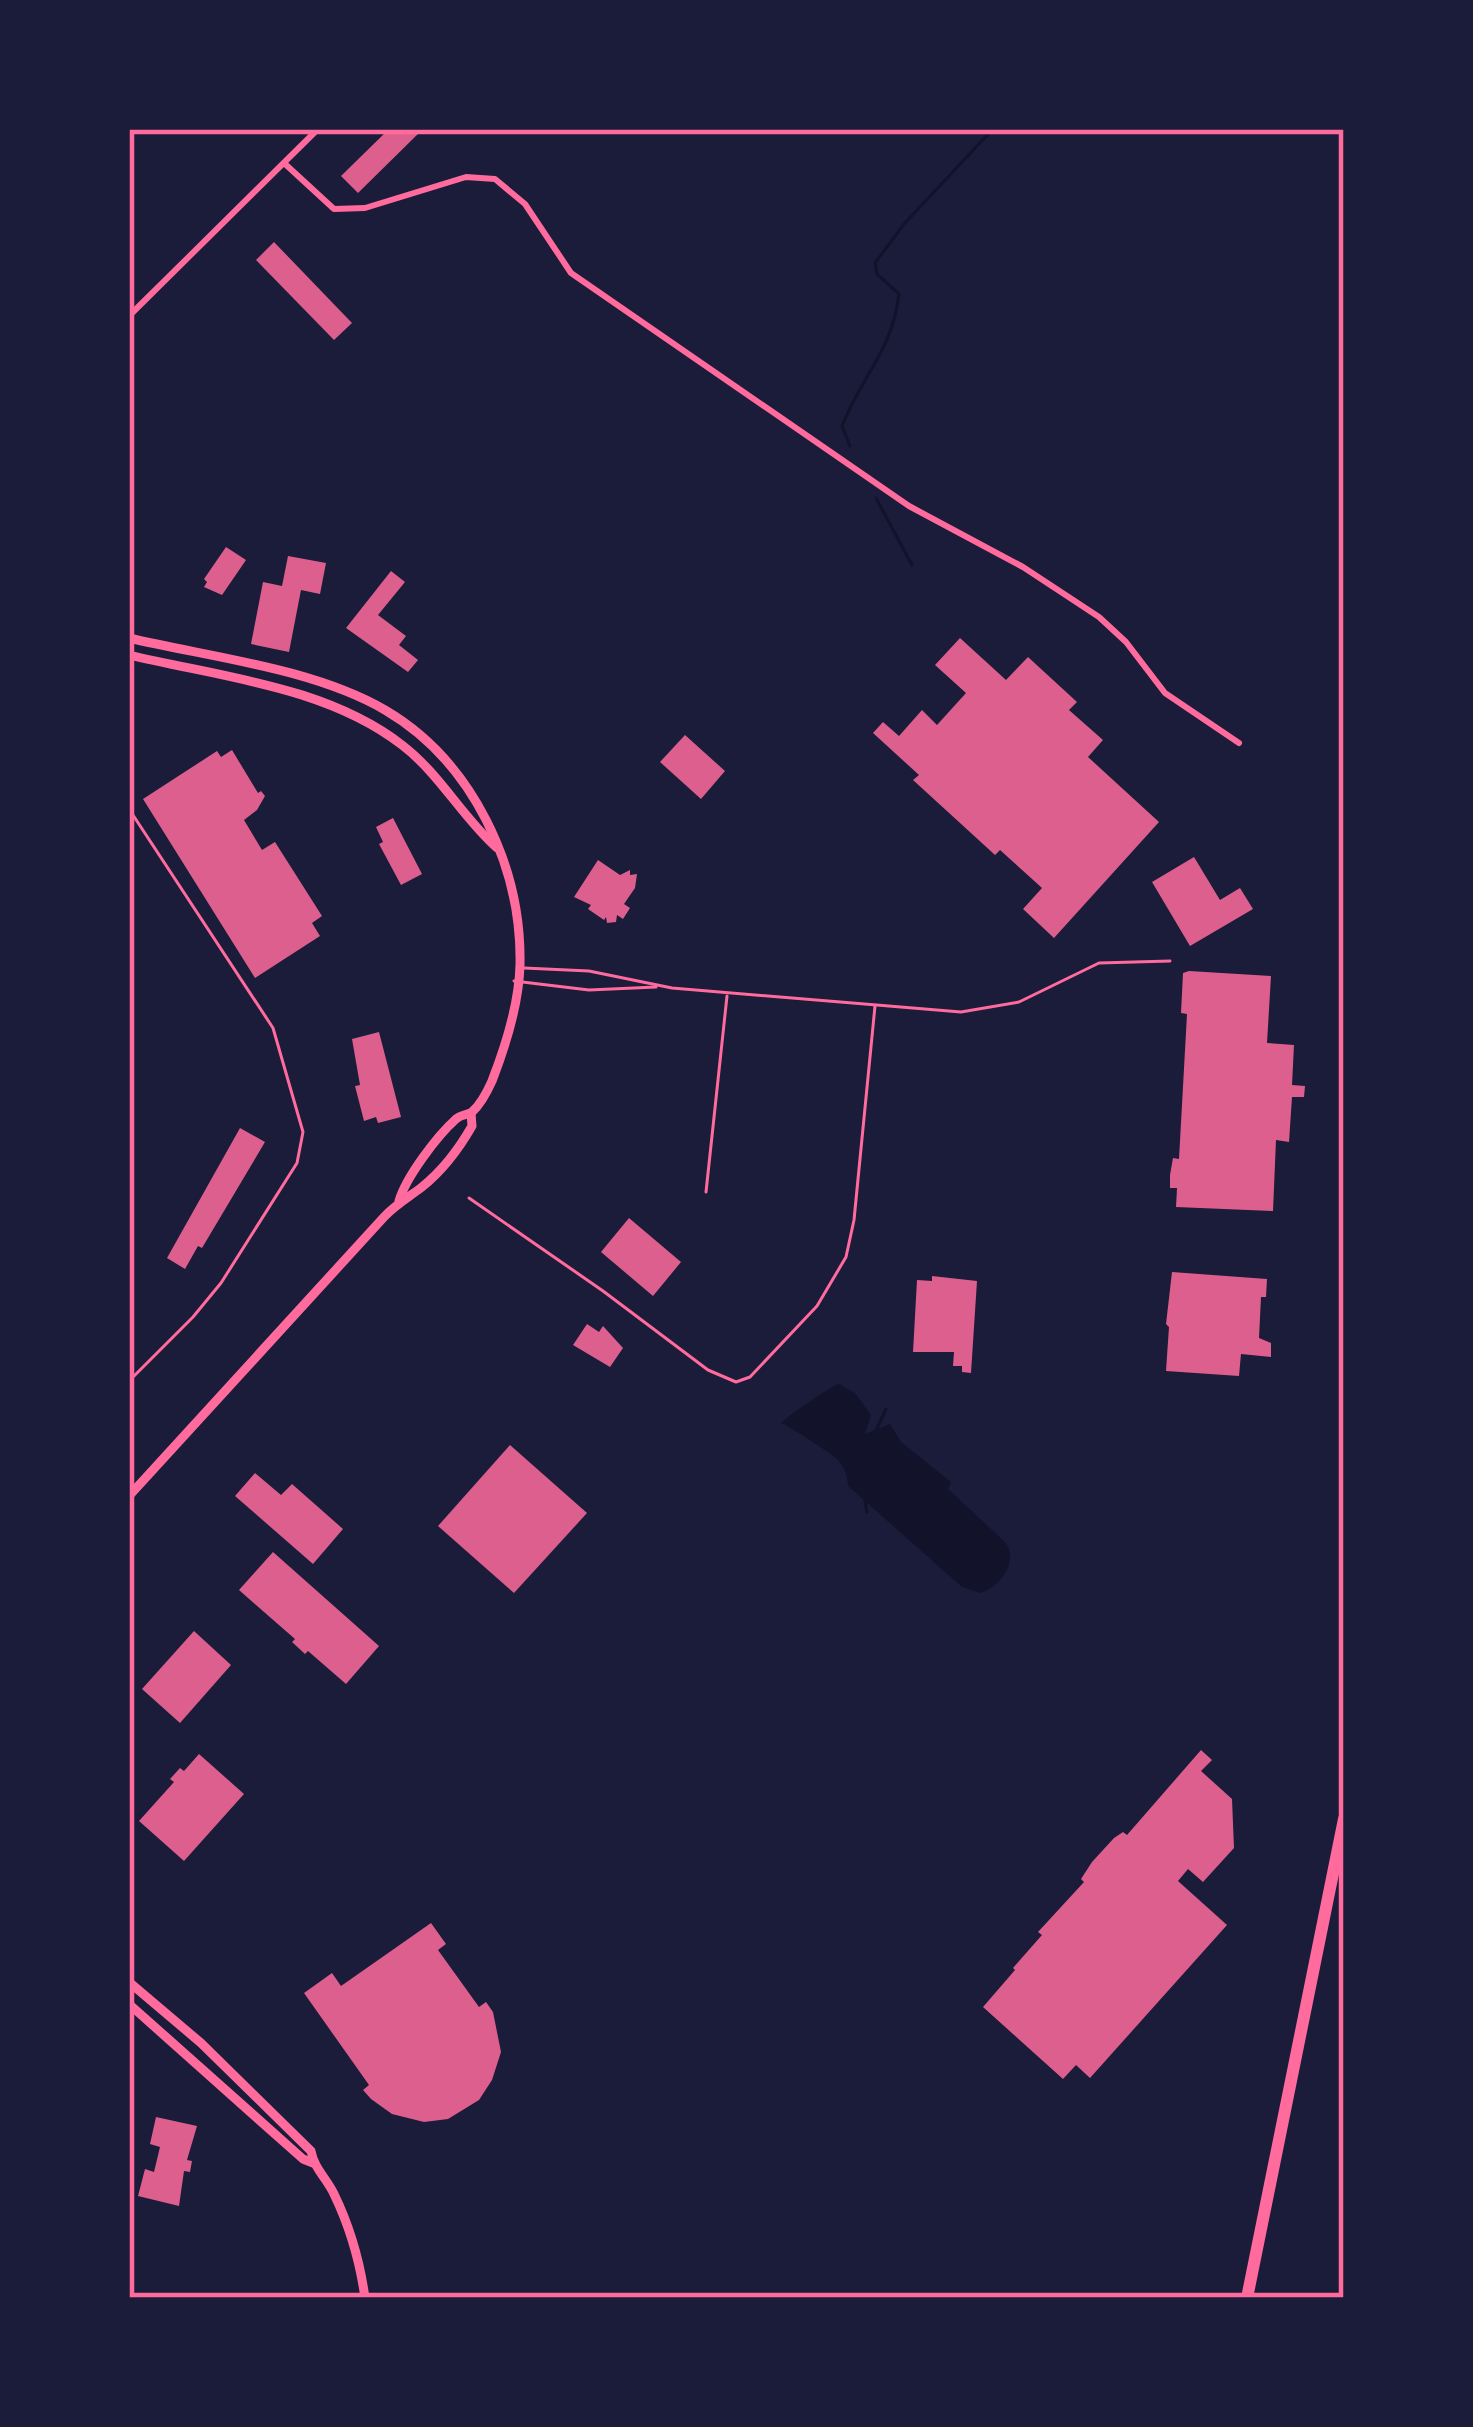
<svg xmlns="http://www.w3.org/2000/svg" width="1473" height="2427" font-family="'Work Sans',sans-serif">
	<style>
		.water { fill: #12122b }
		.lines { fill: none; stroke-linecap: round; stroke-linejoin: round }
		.stream { stroke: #12122b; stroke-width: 3 }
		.building { fill: #dd5f8e }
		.service { stroke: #ff6b9d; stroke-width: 3 }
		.minor { stroke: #ff6b9d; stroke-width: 6 }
		.secondary { stroke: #ff6b9d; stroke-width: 9 }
		.motorway { stroke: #ff6b9d; stroke-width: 12 }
		.neatline { fill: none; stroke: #ff6b9d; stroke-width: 4.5 }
	</style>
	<rect width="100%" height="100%" fill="#1b1b3a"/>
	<path class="water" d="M839,1384L855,1393L871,1415L865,1434L890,1424L901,1442L951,1482L948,1489L1006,1543C1018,1563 1001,1586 981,1593L962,1587L848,1486C848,1477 844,1466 838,1460C834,1455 786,1424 781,1423C785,1418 831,1386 839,1384Z"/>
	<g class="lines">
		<g class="stream">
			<path d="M850,446L842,426C862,375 892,352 899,294L877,274L875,263L904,224L993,129"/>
			<path d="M876,498L912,565"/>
			<path d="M874,1435L886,1409"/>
			<path d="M865,1501L867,1512"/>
		</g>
	</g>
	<g class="building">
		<path d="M389,129H423L358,193L341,176Z"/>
		<path d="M274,242L352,323L334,340L256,260Z"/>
		<path d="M226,547L246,560L222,595L204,587L207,582L204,579Z"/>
		<path d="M288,556L326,563L320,594L301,590L289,652L251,644L263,582L282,586Z"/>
		<path d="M391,571L405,582L378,615L406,636L399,645L418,660L408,672L346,628Z"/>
		<path d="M960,638L1006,680L1028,657L1077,702L1069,710L1103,740L1088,757L1159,822L1054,938L1023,909L1042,888L1000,850L995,855L913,780L919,775L873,733L883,722L899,736L922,710L937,725L966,693L935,665Z"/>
		<path d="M685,735L725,771L701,799L660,762Z"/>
		<path d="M232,750L258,793L261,791L265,796L257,810L244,820L262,850L275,842L322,916L312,923L320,936L255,978L143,799L217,751L221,757Z"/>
		<path d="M393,818L422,874L401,885L379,844L383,842L376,827Z"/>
		<path d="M1194,857L1220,900L1240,888L1253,909L1190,946L1152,882Z"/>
		<path d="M598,860L620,875L630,870V875L637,874L635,888L624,904L630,908L623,919L617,915L616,922L607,923L606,917L604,920L588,909L591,905L574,897Z"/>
		<path d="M1189,971L1271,976L1267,1043L1294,1045L1292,1085L1305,1086L1304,1097H1292L1289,1142L1276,1140L1273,1211L1176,1207L1177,1188H1170V1175L1173,1158L1179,1159L1187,1014L1181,1013L1183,973Z"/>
		<path d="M379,1032L401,1117L378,1123L376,1117L364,1121L355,1086L360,1085L352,1039Z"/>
		<path d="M240,1128L265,1142L202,1248L198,1246L185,1269L167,1258Z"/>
		<path d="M629,1218L681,1262L653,1296L601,1252Z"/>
		<path d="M1172,1272L1267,1279L1266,1297H1261L1259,1338L1271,1343V1357L1241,1354L1239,1376L1166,1371L1169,1327L1166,1324Z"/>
		<path d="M932,1276L977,1281L971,1373L962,1372V1366H953L954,1352H913L917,1280L932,1281Z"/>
		<path d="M587,1324L599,1332L603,1326L623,1348L610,1367L573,1345Z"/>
		<path d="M510,1445L587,1513L514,1593L438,1526Z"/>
		<path d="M255,1473L281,1495L292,1484L343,1529L313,1564L235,1496Z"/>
		<path d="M273,1552L379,1646L346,1684L308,1651L305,1654L292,1642L295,1639L239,1590Z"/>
		<path d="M194,1631L231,1665L180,1723L142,1689Z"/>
		<path d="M1201,1750L1212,1760L1201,1771L1232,1799L1234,1848L1203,1882L1188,1869L1178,1881L1227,1925L1090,2078L1076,2065L1063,2079L983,2007L1015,1970L1013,1968L1042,1935L1038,1932L1084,1882L1081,1879L1092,1862L1114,1838L1123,1832L1127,1835Z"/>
		<path d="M199,1754L244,1794L184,1861L139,1821L174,1782L170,1779L180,1768L184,1771Z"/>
		<path d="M431,1923L446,1944L438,1950L479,2007L486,2002L493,2012L501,2052L492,2080L479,2100L448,2119L424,2122L392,2114L371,2099L363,2090L369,2085L304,1993L332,1973L341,1986Z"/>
		<path d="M156,2117L197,2126L187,2160L192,2161L190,2172L184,2171L179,2206L138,2196L145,2169L154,2172L160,2147L150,2144Z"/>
	</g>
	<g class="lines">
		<g class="service">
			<path d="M129,809L273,1028L303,1132L297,1163L221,1283L193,1317L129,1381"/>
			<path d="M524,968L589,971L672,988L961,1012L1019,1002L1099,963L1170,961"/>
			<path d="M514,981L589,990L656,987"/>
			<path d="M706,1192L727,996"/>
			<path d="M469,1198L603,1291L708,1370L736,1382L750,1377L817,1306L846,1257L854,1220L875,1006"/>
		</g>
		<g class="minor">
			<path d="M284,163L334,209L365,208L466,177L495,179L525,204L571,273L909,506L1023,567L1099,617L1126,642L1165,693L1239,743"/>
			<path d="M129,316L318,129"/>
		</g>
		<g class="secondary">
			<path d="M129,638C209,657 313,668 385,710C472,761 522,866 520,965C519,1004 506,1045 492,1081C488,1090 480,1105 472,1112C467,1115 460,1115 456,1119C437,1136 406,1177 399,1201"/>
			<path d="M129,655C220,677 326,686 402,745C440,774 462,817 497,848"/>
			<path d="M129,1496L384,1217C396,1204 409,1197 422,1187C442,1171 460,1147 472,1126L471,1113"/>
			<path d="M129,1982L201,2043L311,2151C314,2168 327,2179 334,2194C350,2227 360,2262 365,2298"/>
			<path d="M129,2004L303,2159L313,2163"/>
		</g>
		<path class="motorway" d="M1247,2298L1344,1819"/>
	</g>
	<rect width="1473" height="2427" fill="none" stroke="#1b1b3a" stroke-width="264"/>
	<rect x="132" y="132" width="1209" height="2163" class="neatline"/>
</svg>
